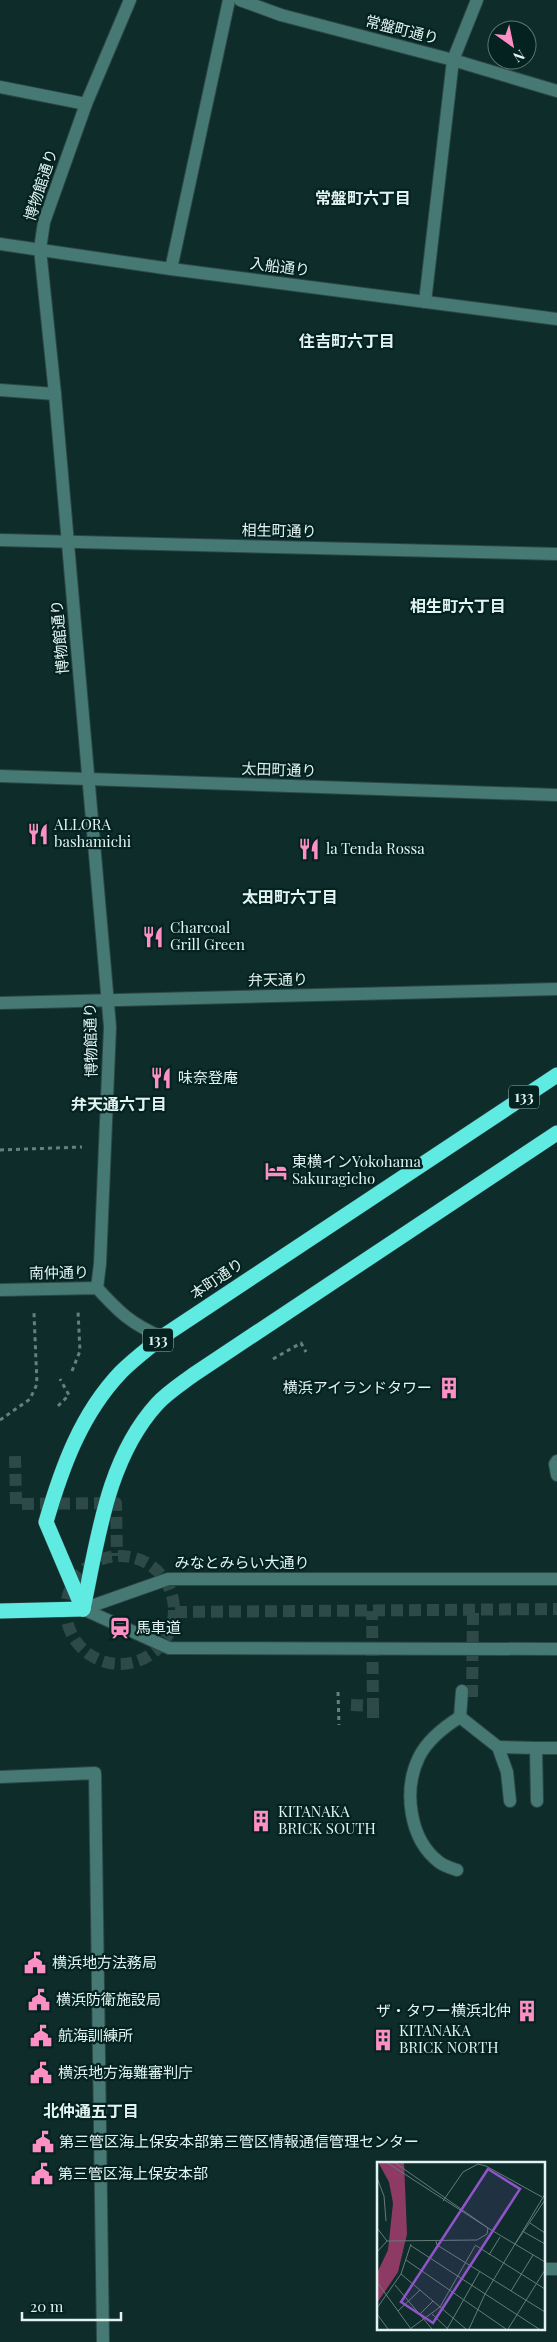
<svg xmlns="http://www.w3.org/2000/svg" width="557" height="2342" font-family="'Playfair Display','Noto Sans JP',serif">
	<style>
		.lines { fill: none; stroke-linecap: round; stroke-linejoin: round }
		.minor-tunnel { stroke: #2e4a48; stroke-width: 12; stroke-dasharray: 12 6; stroke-linecap: butt }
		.minor-casing { stroke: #2c4846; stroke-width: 14 }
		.highway-casing { stroke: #2c4846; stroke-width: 16 }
		.path { stroke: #67807e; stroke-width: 3; stroke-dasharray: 4 4; stroke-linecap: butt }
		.minor { stroke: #467874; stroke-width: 12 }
		.highway { stroke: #5febe1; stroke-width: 15 }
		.labels { text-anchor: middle; stroke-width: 4.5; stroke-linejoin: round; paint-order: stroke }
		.shield { fill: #042320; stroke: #9fb5b2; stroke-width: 1 }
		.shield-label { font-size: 14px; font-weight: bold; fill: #e2f3f1 }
		.street-label { font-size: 15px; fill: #e2f3f1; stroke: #042320 }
		.poi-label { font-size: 15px; fill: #e2f3f1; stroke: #042320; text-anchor: start }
		.neighbourhood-label { font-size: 16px; font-weight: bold; fill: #e2f3f1; stroke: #042320 }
		.inset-road { fill: none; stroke: #637c7a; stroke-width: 1 }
		.view { fill: #9054c9; fill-opacity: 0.15; stroke: #9054c9; stroke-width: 2.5 }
		.inset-edge { fill: none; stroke: #e2f3f1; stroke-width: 2.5 }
	</style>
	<rect width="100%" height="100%" fill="#0e2c2a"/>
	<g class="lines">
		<g class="minor-tunnel">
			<path d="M15,1456L16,1504L116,1503L117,1556"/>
			<circle cx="120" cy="1610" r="54"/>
			<path d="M175,1612L557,1609"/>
			<path d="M472,1697L473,1610"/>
			<path d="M351,1705L373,1706L372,1611"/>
			<path d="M373,1706V1722"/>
		</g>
		<g class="minor-casing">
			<g id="minor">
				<path d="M240,0L281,15L453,60L557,91"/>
				<path d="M0,87L86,104"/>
				<path d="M0,244L171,269L557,319"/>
				<path d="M171,269L229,0"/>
				<path d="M425,302L453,60L477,0"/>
				<path d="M0,390L55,394"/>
				<path d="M0,540L557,554"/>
				<path d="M0,776L557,795"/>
				<path d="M0,1003L557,989"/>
				<path d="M97,1288L100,1264L110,1027L55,394L40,249L44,222L86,104L130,0"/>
				<path d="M0,1290L97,1288C119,1312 131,1324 162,1337"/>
				<path d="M557,1461L555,1464L557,1475"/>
				<path d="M83,1609L169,1648L557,1649"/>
				<path d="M83,1609L168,1579H557"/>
				<path d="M462,1691L460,1717L498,1747L507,1772L510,1801"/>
				<path d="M498,1747L536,1748"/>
				<path d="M0,1777L95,1773L103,2342"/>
				<path d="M537,1801L536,1748H557"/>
				<path d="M457,1870C451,1868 444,1866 439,1862C409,1839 403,1790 419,1757C428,1739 444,1727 460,1717"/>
				<path d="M543,2269H557"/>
			</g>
		</g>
		<g class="highway-casing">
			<g id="highway">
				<path d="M83,1609L46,1522C62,1467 81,1414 121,1372C134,1359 149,1348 162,1337L557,1075"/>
				<path d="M83,1609C98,1539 107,1459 157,1404C167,1393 181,1384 193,1375L557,1133"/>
				<path d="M0,1611L83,1609"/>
			</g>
		</g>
		<g class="path">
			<path d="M0,1150L82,1147"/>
			<path d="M273,1359L301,1343L306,1352"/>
			<path d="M72,1371L80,1351L78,1311"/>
			<path d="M58,1406L69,1395L60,1379"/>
			<path d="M0,1420L30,1399L37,1384L34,1313"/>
			<path d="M338,1692L339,1725"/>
		</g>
		<use href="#minor" class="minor"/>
		<use href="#highway" class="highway"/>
	</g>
	<defs>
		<g id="restaurant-bare" transform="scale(1.725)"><path d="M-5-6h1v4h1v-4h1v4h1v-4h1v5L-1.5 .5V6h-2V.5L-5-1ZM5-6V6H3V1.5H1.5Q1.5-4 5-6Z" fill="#fc8fc3" stroke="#042320" stroke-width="2.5" paint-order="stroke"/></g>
		<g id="hotel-bare" transform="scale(1.725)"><path d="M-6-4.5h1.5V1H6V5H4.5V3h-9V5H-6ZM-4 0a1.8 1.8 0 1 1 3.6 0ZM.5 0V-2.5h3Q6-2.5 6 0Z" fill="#fc8fc3" stroke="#042320" stroke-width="2.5" paint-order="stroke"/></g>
		<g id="building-bare" transform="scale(1.725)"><path d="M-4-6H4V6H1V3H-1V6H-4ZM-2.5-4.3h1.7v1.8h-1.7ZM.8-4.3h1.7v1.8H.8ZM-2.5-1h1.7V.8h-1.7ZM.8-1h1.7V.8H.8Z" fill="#fc8fc3" stroke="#042320" stroke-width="2.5" paint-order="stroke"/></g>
		<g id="station-bare" transform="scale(1.725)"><path d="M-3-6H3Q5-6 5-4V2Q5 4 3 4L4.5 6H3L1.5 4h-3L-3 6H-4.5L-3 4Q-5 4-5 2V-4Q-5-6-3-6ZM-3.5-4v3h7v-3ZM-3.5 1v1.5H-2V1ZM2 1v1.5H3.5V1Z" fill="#fc8fc3" stroke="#042320" stroke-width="2.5" paint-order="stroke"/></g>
		<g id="civic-bare" transform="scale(1.725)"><path d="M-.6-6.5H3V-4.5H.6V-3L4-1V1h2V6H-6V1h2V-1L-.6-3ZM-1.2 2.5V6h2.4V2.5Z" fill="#fc8fc3" stroke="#042320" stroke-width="2.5" paint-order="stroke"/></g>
	</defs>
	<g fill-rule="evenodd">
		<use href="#restaurant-bare" x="38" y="834"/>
		<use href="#restaurant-bare" x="309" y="849"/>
		<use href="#restaurant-bare" x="153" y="937"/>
		<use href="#restaurant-bare" x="161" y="1078"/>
		<use href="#hotel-bare" x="276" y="1171"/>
		<use href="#building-bare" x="449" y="1388"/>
		<use href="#station-bare" x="120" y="1628"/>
		<use href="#building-bare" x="261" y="1821"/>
		<use href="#civic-bare" x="35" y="1963"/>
		<use href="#civic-bare" x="39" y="2000"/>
		<use href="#building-bare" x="527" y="2011"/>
		<use href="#civic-bare" x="41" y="2036"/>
		<use href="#building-bare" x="383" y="2040"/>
		<use href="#civic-bare" x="41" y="2073"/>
		<use href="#civic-bare" x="43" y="2142"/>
		<use href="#civic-bare" x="42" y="2174"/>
	</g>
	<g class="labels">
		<g class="shield">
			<rect x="509" y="1085.5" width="30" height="23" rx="4"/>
			<rect x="143" y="1328.5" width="30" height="23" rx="4"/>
		</g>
		<g class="shield-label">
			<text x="524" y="1102">133</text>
			<text x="158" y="1345">133</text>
		</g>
		<g class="street-label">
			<text transform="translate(402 30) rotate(14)" y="5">常盤町通り</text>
			<text transform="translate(41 185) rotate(-72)" y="5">博物館通り</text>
			<text transform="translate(280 267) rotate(7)" y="5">入船通り</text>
			<text transform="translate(279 531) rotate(1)" y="5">相生町通り</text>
			<text transform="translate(60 637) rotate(-95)" y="5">博物館通り</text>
			<text transform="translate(279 770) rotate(2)" y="5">太田町通り</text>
			<text transform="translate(278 980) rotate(-1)" y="5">弁天通り</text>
			<text transform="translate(91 1040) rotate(-91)" y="5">博物館通り</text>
			<text transform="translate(59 1273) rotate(-1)" y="5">南仲通り</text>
			<text transform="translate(217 1279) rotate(-34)" y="5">本町通り</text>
			<text x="242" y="1568">みなとみらい大通り</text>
		</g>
		<g class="poi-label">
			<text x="54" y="830">ALLORA<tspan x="54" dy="17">bashamichi</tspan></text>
			<text x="326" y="854">la Tenda Rossa</text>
			<text x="170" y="933">Charcoal<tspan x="170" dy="17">Grill Green</tspan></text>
			<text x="178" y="1083">味奈登庵</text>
			<text x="292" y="1167">東横インYokohama<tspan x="292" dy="17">Sakuragicho</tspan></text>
			<text x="432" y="1393" text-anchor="end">横浜アイランドタワー</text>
			<text x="136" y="1633">馬車道</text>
			<text x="278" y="1817">KITANAKA<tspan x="278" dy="17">BRICK SOUTH</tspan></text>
			<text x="52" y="1968">横浜地方法務局</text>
			<text x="56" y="2005">横浜防衛施設局</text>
			<text x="511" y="2016" text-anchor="end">ザ・タワー横浜北仲</text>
			<text x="399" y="2036">KITANAKA<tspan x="399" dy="17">BRICK NORTH</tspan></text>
			<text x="58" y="2041">航海訓練所</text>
			<text x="58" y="2078">横浜地方海難審判庁</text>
			<text x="59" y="2147">第三管区海上保安本部第三管区情報通信管理センター</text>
			<text x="58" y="2179">第三管区海上保安本部</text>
		</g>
		<g class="neighbourhood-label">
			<text x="363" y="204">常盤町六丁目</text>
			<text x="347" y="347">住吉町六丁目</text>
			<text x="458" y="612">相生町六丁目</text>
			<text x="290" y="903">太田町六丁目</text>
			<text x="119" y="1110">弁天通六丁目</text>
			<text x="91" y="2117">北仲通五丁目</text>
		</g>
	</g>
	<g transform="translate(377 2162)">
		<rect width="168" height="168" fill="#0e2c2a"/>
		<path d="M1,0H27L30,72L21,110L0,141V111L11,88L16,41L12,20Z" fill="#8d3b65"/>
		<path class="inset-road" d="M9,0L111,66M17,0L111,66M0,16L7,34L9,59M66,39L86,10L101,2L109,4L165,35M153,61L168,71M0,66L10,79M111,66L168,100M147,70L168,82M59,79L60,83L168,150M138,82L168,38M33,83L162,167M98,83L168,127M0,90L10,79L100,78L110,72L111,66M112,93L123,75M29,98L129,167M24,112L89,167M0,120L34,167M18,123L55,167M134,129L156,93M0,146L24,112L34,82M21,149L43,128M0,152L11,167M43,152L56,139M55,152L71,167M33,167L63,145L98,84M70,167L103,109M92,167L108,132L168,32M131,167L168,108"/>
		<path class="view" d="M111,7L143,27L56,161L24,140Z"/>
		<rect width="168" height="168" class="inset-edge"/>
	</g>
	<g transform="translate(512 45) rotate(147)"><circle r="24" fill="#042320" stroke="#5d7674"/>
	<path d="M0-4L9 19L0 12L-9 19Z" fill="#fc8fc3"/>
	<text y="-8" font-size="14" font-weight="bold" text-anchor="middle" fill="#e2f3f1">N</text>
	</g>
	<path d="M22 2312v8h99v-8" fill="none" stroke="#e2f3f1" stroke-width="2.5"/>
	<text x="30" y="2312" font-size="15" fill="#e2f3f1" stroke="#042320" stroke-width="4" paint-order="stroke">20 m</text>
</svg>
